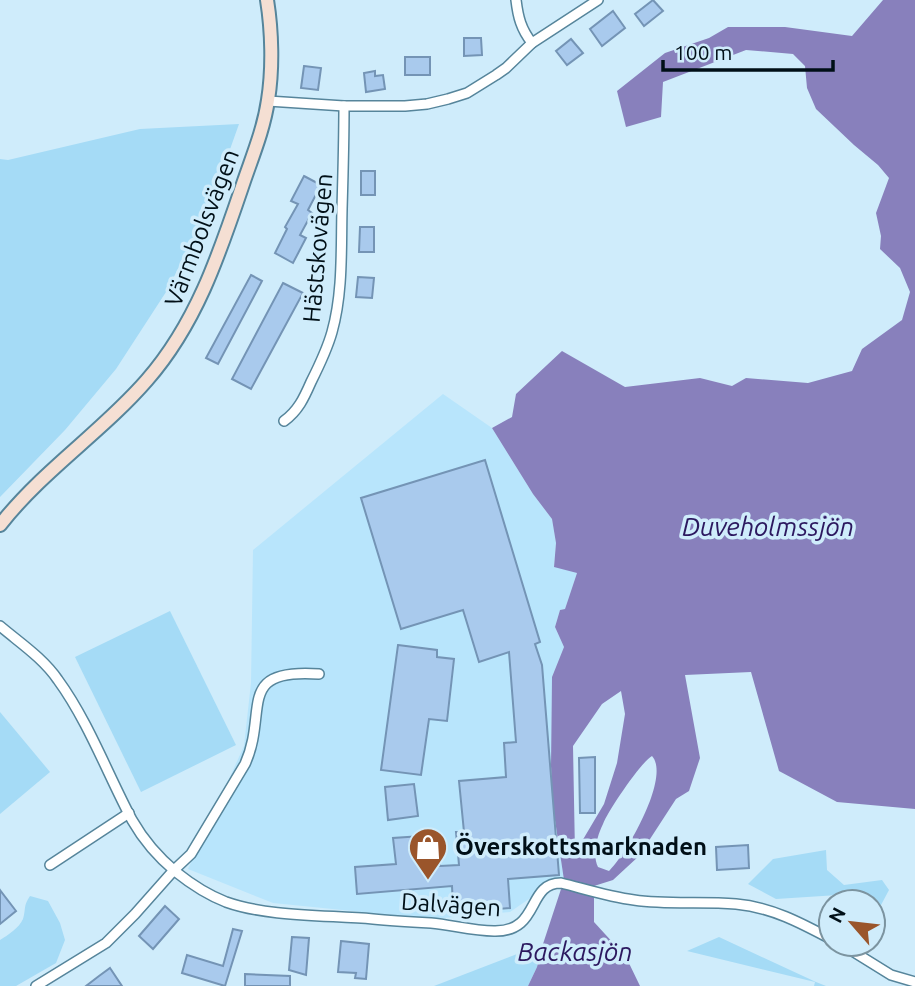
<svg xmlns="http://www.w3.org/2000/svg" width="915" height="986" font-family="Ubuntu,sans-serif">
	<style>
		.built { fill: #b8e5fc }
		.green { fill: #a5dbf6 }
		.water { fill: #8880bc; fill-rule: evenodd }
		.building { fill: #a9caed; stroke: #7494b5; stroke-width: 2 }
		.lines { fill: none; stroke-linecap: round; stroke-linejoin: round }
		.street-casing { stroke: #56859b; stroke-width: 12 }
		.secondary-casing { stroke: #56859b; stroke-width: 16 }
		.street { stroke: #fff; stroke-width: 9 }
		.secondary { stroke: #f5dfd3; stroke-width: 12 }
		.labels { text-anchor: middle; stroke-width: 7; stroke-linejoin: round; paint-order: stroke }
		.street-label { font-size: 24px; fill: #000f17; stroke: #cfecfb }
		.poi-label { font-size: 24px; font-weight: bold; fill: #000f17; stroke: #cfecfb; text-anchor: start }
		.water-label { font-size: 26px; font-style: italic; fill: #2c185f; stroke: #cfecfb }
	</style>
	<rect width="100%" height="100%" fill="#cfecfb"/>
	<path class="built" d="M443,394L492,428L533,494L552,519L556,543L554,566L577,573L565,609L560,610L555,627L564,647L552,677L551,766L553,807L564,880L558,879L510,912L432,919L273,903L188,869L244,746L251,683L253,550Z"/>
	<g class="green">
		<path d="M239,124L207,214L166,292L116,369L65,430L0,497V159L8,160L140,129Z"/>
		<path d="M170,611L236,745L141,792L75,657Z"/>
		<path d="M0,712L50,772L0,814Z"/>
		<path d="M826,850L827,870L844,885L882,880L889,890L881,905H873V902H853L838,895L776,899L748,884L773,859Z"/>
		<path d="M30,896L48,901L60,923L65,940L56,963L16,986H0V940C8,935 19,928 23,919C26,909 23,906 30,896Z"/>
		<path d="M719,937L816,982L826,986H814L815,982L687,951Z"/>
		<path d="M543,944L537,967L528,986H434Z"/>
	</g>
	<path class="water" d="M883,0H915V809L837,802L779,771L751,672L685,675L700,758L689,791L676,799L639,856L613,880L594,886V922L626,957L640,986H528L537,967L543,944L564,880L553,807L551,766L552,677L564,647L555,627L560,610L565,609L577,573L554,567L556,543L552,519L533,494L492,428L512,417L516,394L562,351L625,387L700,378L732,386L746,378L808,383L852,371L862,349L902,320L910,292L900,268L880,249L881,236L876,213L889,178L878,165L854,145L816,109L807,88L805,66L793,54L746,50L663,82L661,117L626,127L617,91L665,53L709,38L728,27H785L852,36ZM621,691L625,714L617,763L604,804L575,853L573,746L602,704ZM652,756C671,777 626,855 609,871L598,867C592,855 597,836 603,824C608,811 641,762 652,756Z"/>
	<g class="building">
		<path d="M653,0L663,11L644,26L635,14Z"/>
		<path d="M613,11L625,28L602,46L590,29Z"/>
		<path d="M464,38H481L482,55L464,56Z"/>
		<path d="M571,39L583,53L567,65L556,51Z"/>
		<rect x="405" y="57" width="25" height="18"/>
		<path d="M304,66L321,68L318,90L301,88Z"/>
		<path d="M375,71V76L383,75L385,89L366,92L364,73Z"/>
		<rect x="361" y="171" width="14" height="24"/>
		<path d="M304,176L321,185L308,210L312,213L300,235L306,238L293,263L275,253L287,229L285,227L298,204L291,201Z"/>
		<path d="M360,227H374V252H359Z"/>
		<path d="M251,275L262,281L218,364L206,358Z"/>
		<path d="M358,277L374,278L372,298L356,297Z"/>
		<path d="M283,283L303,293L251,389L232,379Z"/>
		<path d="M485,460L540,642L535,644L542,665L559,875L508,879L510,908L498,909L497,904L453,907L452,886L357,894L355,867L396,864L393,838L437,835L440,866L459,865L456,832H464L459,781L506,777L504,743L516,742L509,652L479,662L463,610L401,629L361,498Z"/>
		<path d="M398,645L437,650V657L454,659L447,721L429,719L421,775L381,770Z"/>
		<path d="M595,757V813H580L579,758Z"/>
		<path d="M414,784L418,816L388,820L385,787Z"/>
		<path d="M748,845L749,868L717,870L716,847Z"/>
		<path d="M0,890L16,911L0,924Z"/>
		<path d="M165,906L179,919L153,949L139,936Z"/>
		<path d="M233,929L242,931L225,986L182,973L187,955L223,966Z"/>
		<path d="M292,937L309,938L306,975L289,970Z"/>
		<path d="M341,941L369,944L366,979L355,978L356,973L338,972Z"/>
		<path d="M110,968L122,986H86L99,976Z"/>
		<path d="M245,974L290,976V986H245Z"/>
	</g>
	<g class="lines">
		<g class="street-casing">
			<g id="street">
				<path d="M516,0C518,17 521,29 532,43"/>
				<path d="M268,101L344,106H405L427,104L448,99L467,93L496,75L506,68L532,43L598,0"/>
				<path d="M284,421C298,411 304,398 311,382C319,366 327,350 332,332C343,293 341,250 342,209C343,175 344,141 344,106"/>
				<path d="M0,626C20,643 43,658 58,680C88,721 108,775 132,820C144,841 158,857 176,872C191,884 208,895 226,902C268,917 328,915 373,919C392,921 411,922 431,923C452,925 473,931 494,931C541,932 526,883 561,883C585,889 610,897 634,900C668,905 702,901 736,904C771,907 801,923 831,939"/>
				<path d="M50,865L129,813"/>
				<path d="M841,944L891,975L915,982"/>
				<path d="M36,986L106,943L135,914L174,870L191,854L245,764C269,711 234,668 319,674"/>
			</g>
		</g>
		<g class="secondary-casing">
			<path id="secondary" d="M0,525C43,470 102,432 147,380C197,323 220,252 244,181C253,155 264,128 268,100C273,69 272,31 267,0"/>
		</g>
		<use href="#street" class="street"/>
		<use href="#secondary" class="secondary"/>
	</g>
	<defs>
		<g id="shop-pin" transform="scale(2.0125)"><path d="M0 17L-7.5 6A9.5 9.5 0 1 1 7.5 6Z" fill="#9a552b" stroke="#cfecfb"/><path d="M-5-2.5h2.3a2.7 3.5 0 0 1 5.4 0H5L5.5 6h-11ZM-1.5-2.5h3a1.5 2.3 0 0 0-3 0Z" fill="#fff"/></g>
	</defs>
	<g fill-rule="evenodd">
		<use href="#shop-pin" x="428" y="847"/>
	</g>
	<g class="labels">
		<g class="street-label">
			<text transform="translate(202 228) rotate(-69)" y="8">Värmbolsvägen</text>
			<text transform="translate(318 248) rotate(-85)" y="8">Hästskovägen</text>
			<text transform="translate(451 905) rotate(4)" y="8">Dalvägen</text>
		</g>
		<g class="poi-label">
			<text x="455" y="855">Överskottsmarknaden</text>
		</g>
		<g class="water-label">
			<text x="768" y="536">Duveholmssjön</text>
			<text x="575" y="961">Backasjön</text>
		</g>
	</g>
	<g transform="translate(852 923) rotate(298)"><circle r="33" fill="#cfecfb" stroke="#7c94a0" stroke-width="2"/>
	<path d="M0-5L12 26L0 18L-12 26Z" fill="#9a552b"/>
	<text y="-10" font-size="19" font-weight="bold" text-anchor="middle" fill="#000f17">N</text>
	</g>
	<path d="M663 60v10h170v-10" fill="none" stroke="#000f17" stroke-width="3.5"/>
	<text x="674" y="60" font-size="21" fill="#000f17" stroke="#cfecfb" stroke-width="5" paint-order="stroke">100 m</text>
</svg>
